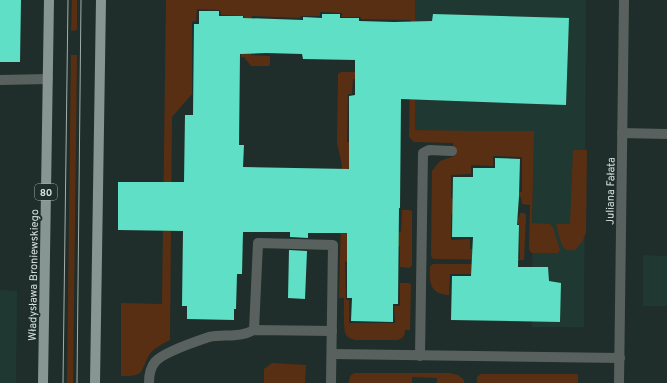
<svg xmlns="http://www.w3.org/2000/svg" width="667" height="383" font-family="Overpass,sans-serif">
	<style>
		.built { fill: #203832 }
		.green { fill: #592f13 }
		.building { fill: #5fdfc5; fill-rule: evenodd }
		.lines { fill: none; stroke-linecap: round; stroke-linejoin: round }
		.minor { stroke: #59615f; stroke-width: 10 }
		.major { stroke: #879692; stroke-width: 10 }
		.tram { stroke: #a3aeab; stroke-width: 1 }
		.labels { text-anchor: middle; stroke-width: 4; stroke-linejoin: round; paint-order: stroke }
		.shield { fill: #1f2e2a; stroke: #a0aca9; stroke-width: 1 }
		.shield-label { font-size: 10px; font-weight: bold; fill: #d8e2df }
		.street-label { font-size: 11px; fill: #d8e2df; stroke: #1f2e2a }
	</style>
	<rect width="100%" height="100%" fill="#1f2e2a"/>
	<g class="built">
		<path d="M414,0H586L584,327H532L533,133L415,130Z"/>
		<path d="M643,255L667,256V306H643Z"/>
		<path d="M0,290L17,291L16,383H0Z"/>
	</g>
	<g class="green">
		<path d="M72,0H77V30L71,31Z"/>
		<path d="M166,0H415V130L474,131H534L532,223L550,224L553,227L560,250L558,253H532L530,251L529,248L530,205L522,204L521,197H518L517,192H522V157L493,156V166L471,165V174L451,175V198L454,199V214H451V240L470,239V249L492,250V258L520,259L519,224H516V218H519L520,213H524L526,215L524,260L433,259L431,256L432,171L440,161L454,156L453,143L414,142L409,137L411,20L361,19V17H342V13L320,12V16H301L300,18L252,16L251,55L270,56V64L269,66H251L244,57H241V42H244V16L221,15L220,10L197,9L196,21L192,22V94L172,117L170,340C162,344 154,348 149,355C146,360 145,365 142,370C139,377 128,376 121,376V303L162,304Z"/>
		<path d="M71,55H77L73,383H67Z"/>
		<path d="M341,72H400L398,80L353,79L352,94H348L347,142H352V184H342V165L337,143L338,74Z"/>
		<path d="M573,150H587L586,233L582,242L575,250C572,250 568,251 565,249C560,245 558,230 556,224H570Z"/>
		<path d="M402,210H409L412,211V266L409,268L400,267V246H396V232H401Z"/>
		<path d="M341,219H352L350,261L345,262L346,300H349V323H395L394,306H400V283H408L411,284L410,330H405C405,336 403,338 398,340H355C352,339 348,338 346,335C343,330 344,305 344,298H339Z"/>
		<path d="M433,264H471L473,266V274H450L449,295C430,294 429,283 430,266Z"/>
		<path d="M272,363L306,365L305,383H264V369Z"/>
		<path d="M355,373H449L458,375L464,380V383H437V378L412,377V383H349C349,378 350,374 355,373Z"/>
		<path d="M481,374H578V383H477V377Z"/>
	</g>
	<g class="building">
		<path d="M0,0H21L20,62H0Z"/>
		<path d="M199,11H219V16H243V18L303,20V17L322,18V14H340V18H359V21L394,22L432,21L433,14L569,18L566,105L401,99L400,208H399L398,304H393V322L351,321L352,298H347V233H308V238L290,237V232H243L242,274H237L236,309H234V320L187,319V306H182L183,231L118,230V182H184L185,115H193L194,24H199ZM266,53L302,54L303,59L355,60V95L349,96V169L243,167L244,145H239L240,54Z"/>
		<path d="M495,158L520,159L519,196L517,225H519L518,267H548L549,281L561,283L560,322L451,320L452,276H471L473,237H452L453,177H473V168H495Z"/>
		<path d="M289,250L307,251L305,299L288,298Z"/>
	</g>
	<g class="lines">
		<g class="minor">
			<path d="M0,80L48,79"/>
			<path d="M622,133L667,134"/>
			<path d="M254,330L258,243L333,245L331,383"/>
			<path d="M332,354L620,358"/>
			<path d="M420,356L423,153L429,150L452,151"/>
			<path d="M149,383C149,376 150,368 155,362C162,353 197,341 209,337C224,334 240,338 254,330L332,331"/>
			<path d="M619,383L624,0"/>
		</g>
		<g class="major">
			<path d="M43,383L49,0"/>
			<path d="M95,383L101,0"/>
		</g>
		<g class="tram">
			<path d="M63,383L68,0"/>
			<path d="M77,383L81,0"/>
		</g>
	</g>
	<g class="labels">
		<rect class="shield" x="35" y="184" width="22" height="16" rx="3"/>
		<g class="shield-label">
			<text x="46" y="196">80</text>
		</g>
		<g class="street-label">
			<text transform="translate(610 191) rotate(-89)" y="4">Juliana Fałata</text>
			<text transform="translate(33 275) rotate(-89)" y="4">Władysława Broniewskiego</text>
		</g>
	</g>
</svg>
